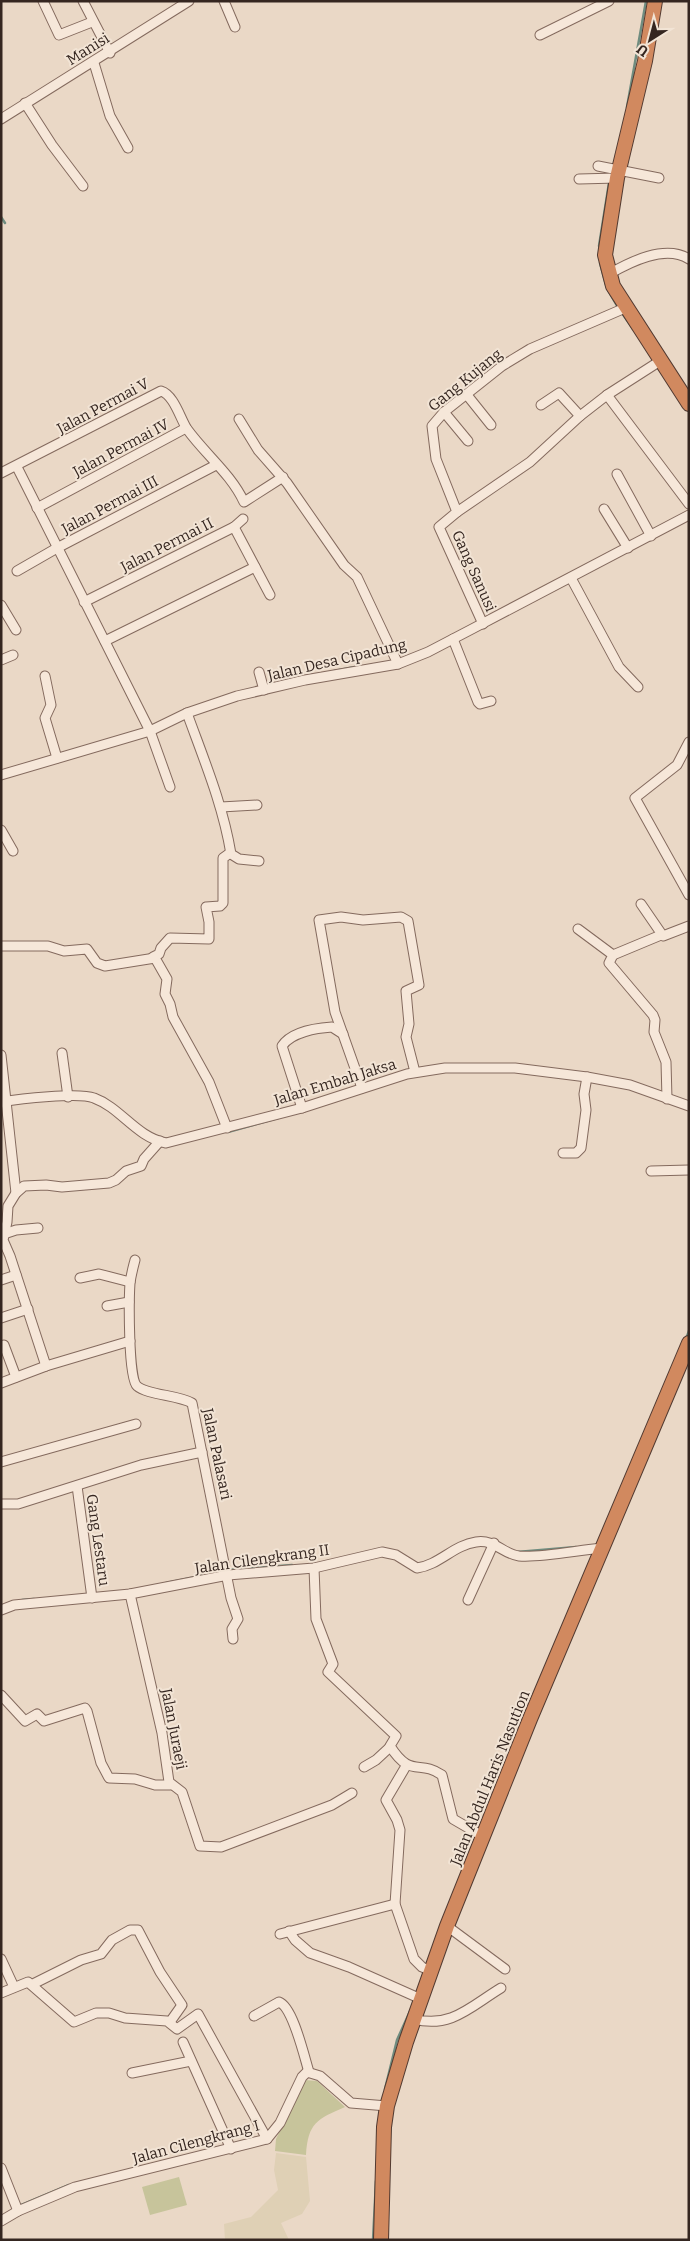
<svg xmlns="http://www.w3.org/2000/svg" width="690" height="2241" font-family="Bitter,serif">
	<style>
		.farmland { fill: #dfd0b5 }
		.green { fill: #c7c49b }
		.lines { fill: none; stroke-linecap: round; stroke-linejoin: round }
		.stream { stroke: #6f8c7f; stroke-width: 2.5 }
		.minor-casing { stroke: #846a5e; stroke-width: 11 }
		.highway-casing { stroke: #523a31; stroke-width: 16 }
		.minor { stroke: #f6e7d9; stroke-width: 9 }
		.highway { stroke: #d1895f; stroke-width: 14 }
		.labels { text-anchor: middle; stroke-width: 4; stroke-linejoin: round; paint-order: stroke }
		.street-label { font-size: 15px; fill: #352620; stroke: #f2e4d5 }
	</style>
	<rect width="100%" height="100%" fill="#ead8c6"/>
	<path class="farmland" d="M276,2153L306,2157L310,2201L302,2214L281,2223L289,2240H225L224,2224L251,2217L278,2190L274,2170Z"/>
	<g class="green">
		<path d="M305,2080L317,2081L345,2107C317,2119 308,2123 306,2155L275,2151L276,2139Z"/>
		<path d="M179,2177L187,2205L150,2215L142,2187Z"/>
	</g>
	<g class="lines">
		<g class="stream">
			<path d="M627,107L646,1"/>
			<path d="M1,217L5,223"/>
			<path d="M599,246L609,183"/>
			<path d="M600,263L606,285"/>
			<path d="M608,290L619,309"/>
			<path d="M622,313L633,329"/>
			<path d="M334,671L360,666"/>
			<path d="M228,1132L278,1118"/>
			<path d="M686,1339L689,1331"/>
			<path d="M517,1552L576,1547"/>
			<path d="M228,1570L292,1565"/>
			<path d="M166,1583L225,1571"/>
			<path d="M22,1600L34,1599"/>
			<path d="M385,2089L397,2040L411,2009"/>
			<path d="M19,2206L69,2185"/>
			<path d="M373,2240L376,2181"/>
		</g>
		<g class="minor-casing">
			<g id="minor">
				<path d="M43,1L59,35L92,22"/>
				<path d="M83,1L110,53"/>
				<path d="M224,1L235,27"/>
				<path d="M540,35L609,1"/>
				<path d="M94,63L110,116L128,148"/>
				<path d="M25,103L52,145L83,186"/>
				<path d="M1,119L189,1"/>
				<path d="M598,166L659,178"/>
				<path d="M579,179L617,178"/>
				<path d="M609,274C630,262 665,244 689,259"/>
				<path d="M467,395L491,425"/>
				<path d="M607,395L689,504"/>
				<path d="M541,405L559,393L580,416"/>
				<path d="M444,412L468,441"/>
				<path d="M239,419L258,450L287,483L344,565L357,577L398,664"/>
				<path d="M17,467L150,731L170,787"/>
				<path d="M1,473L161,391C174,395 180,418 187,429C205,454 231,474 244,502L283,477"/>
				<path d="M617,474L651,536"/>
				<path d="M37,508L186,428"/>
				<path d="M604,509L628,548"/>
				<path d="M457,512L530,462L580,416L607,395L660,361"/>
				<path d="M234,527L270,595"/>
				<path d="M17,571L57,548L216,465"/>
				<path d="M571,578L619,667L638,687"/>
				<path d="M84,602L234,527L243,519"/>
				<path d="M1,605L16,630"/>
				<path d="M483,624L439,527L457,512L436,459L432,426L444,412L502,366L530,349L625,308"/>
				<path d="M453,639L478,702L480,704L491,701"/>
				<path d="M105,641L255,567"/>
				<path d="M1,660L13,655"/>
				<path d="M259,672L264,690"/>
				<path d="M45,676L51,705L45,718L57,758"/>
				<path d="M187,713C204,760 223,805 231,854L239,859L259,861"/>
				<path d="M689,742L677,765L635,798L689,895"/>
				<path d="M1,775L150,731L187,713L237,696L305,680L398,664L428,652L472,629L689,515"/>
				<path d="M221,807L257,805"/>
				<path d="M1,830L13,851"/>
				<path d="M641,904L663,936L689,926"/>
				<path d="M578,929L613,955L609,963L653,1015L655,1020L654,1032L666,1062L667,1099"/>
				<path d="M1,946H48L64,951L87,949L97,963L105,966L155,958L167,979L165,994L170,1004L173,1017L209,1082L227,1128"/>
				<path d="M613,955L661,935"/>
				<path d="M153,957L159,954L161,948L170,938L209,939V922L206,907L220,906L223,903V858L230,853"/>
				<path d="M62,1053L68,1097"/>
				<path d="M1,1055L16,1193"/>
				<path d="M362,1088L335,1012L319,920L341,917L363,920L401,917L408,921L419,985L406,991L409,1024L406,1037L415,1072"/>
				<path d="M1,1102C19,1099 79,1092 94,1098C121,1108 136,1137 166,1143L302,1108L407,1074L445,1068H515L587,1077L630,1085L689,1106"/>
				<path d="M302,1108L282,1046C291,1032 317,1028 332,1027L343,1034"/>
				<path d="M563,1153H576L581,1148L586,1110L584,1094L587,1077"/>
				<path d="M651,1171L689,1170"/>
				<path d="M4,1234L16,1230L38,1228"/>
				<path d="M135,1260C133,1268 131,1275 130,1283C129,1298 128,1378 137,1386C147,1395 179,1395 192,1403L231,1598L238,1619L232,1629L233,1639"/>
				<path d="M80,1278L99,1274L130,1282"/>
				<path d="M1,1280L16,1275"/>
				<path d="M107,1306L129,1302"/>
				<path d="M1,1318L28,1309"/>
				<path d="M4,1345L16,1377"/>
				<path d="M46,1366L10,1256L3,1240L7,1222L8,1206L16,1193L24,1186L46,1185L62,1187L109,1183L116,1180L126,1171L141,1166L144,1159L160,1141"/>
				<path d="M1,1383L46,1366L130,1341"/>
				<path d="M1,1462L136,1424"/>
				<path d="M77,1486L92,1598"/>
				<path d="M1,1504H18L141,1465L202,1452"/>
				<path d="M314,1568L316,1619L333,1664L328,1672L396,1736L390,1746C411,1779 419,1759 442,1775L453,1819L484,1837"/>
				<path d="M130,1594L162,1733L169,1782L182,1792L200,1846L221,1847L332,1805L352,1793"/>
				<path d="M468,1600L494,1543"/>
				<path d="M1,1610L14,1605L130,1594L228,1575L314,1568L382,1552L396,1555L417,1568C439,1565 454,1545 476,1542C495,1539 503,1554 519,1556C542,1558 578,1550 603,1548"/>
				<path d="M1,1695L25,1721L37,1714L44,1721L85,1708L87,1711L101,1763L109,1778L135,1779L155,1785H170"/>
				<path d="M406,1766L386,1800L397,1820L400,1830L395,1904L414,1959L422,1967L431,1971"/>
				<path d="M364,1767L376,1760L390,1747"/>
				<path d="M447,1926L505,1969"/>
				<path d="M289,1931L295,1940L310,1953L349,1967L421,1999"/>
				<path d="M280,1934L395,1904"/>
				<path d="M1,1959L14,1987"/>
				<path d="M33,1984L81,1960L101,1954L112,1940L130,1930H138L160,1972L182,2005L170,2022"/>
				<path d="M1,1993L28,1982L74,2022L96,2013H109L125,2018L167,2021L177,2029L198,2014L267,2139"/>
				<path d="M254,2016L279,2002C293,2007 304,2056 309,2072"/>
				<path d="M414,2019C451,2029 471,2006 501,1988"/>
				<path d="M183,2042L231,2149"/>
				<path d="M132,2073L191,2061"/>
				<path d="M1,2168L18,2211"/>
				<path d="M1,2221L18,2211L75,2187L267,2139L280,2123L302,2077L307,2072L320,2076L351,2103L387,2106"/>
			</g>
		</g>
		<g class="highway-casing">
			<g id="highway">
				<path d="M655,1L645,61L617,178L605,255L613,286L689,404"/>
				<path d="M381,2240L384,2127L387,2106L406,2042L447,1926L530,1719L689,1343"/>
			</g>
		</g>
		<use href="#minor" class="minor"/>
		<use href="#highway" class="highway"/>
	</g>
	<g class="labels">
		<g class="street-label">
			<text transform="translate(88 49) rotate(-32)" y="5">Manisi</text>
			<text transform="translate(465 380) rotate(-39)" y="5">Gang Kujang</text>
			<text transform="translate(103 406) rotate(-28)" y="5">Jalan Permai V</text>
			<text transform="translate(121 448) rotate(-28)" y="5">Jalan Permai IV</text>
			<text transform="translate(110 505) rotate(-28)" y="5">Jalan Permai III</text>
			<text transform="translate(167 545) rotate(-27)" y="5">Jalan Permai II</text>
			<text transform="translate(474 571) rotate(66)" y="5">Gang Sanusi</text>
			<text transform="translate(337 660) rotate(-13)" y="5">Jalan Desa Cipadung</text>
			<text transform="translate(335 1082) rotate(-17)" y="5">Jalan Embah Jaksa</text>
			<text transform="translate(217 1454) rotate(78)" y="5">Jalan Palasari</text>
			<text transform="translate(98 1540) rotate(82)" y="5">Gang Lestaru</text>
			<text transform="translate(262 1559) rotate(-8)" y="5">Jalan Cilengkrang II</text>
			<text transform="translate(174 1729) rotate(79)" y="5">Jalan Juraeji</text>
			<text transform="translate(490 1778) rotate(-68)" y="5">Jalan Abdul Haris Nasution</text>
			<text transform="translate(196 2142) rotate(-15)" y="5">Jalan Cilengkrang I</text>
		</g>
	</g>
	<rect width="690" height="2241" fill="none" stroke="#352620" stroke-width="5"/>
	<g transform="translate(650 40) rotate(216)" stroke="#f2e4d5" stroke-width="4" paint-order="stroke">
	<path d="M0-4L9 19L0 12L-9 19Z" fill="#352620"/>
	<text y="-8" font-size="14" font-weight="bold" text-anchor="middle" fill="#352620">U</text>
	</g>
</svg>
